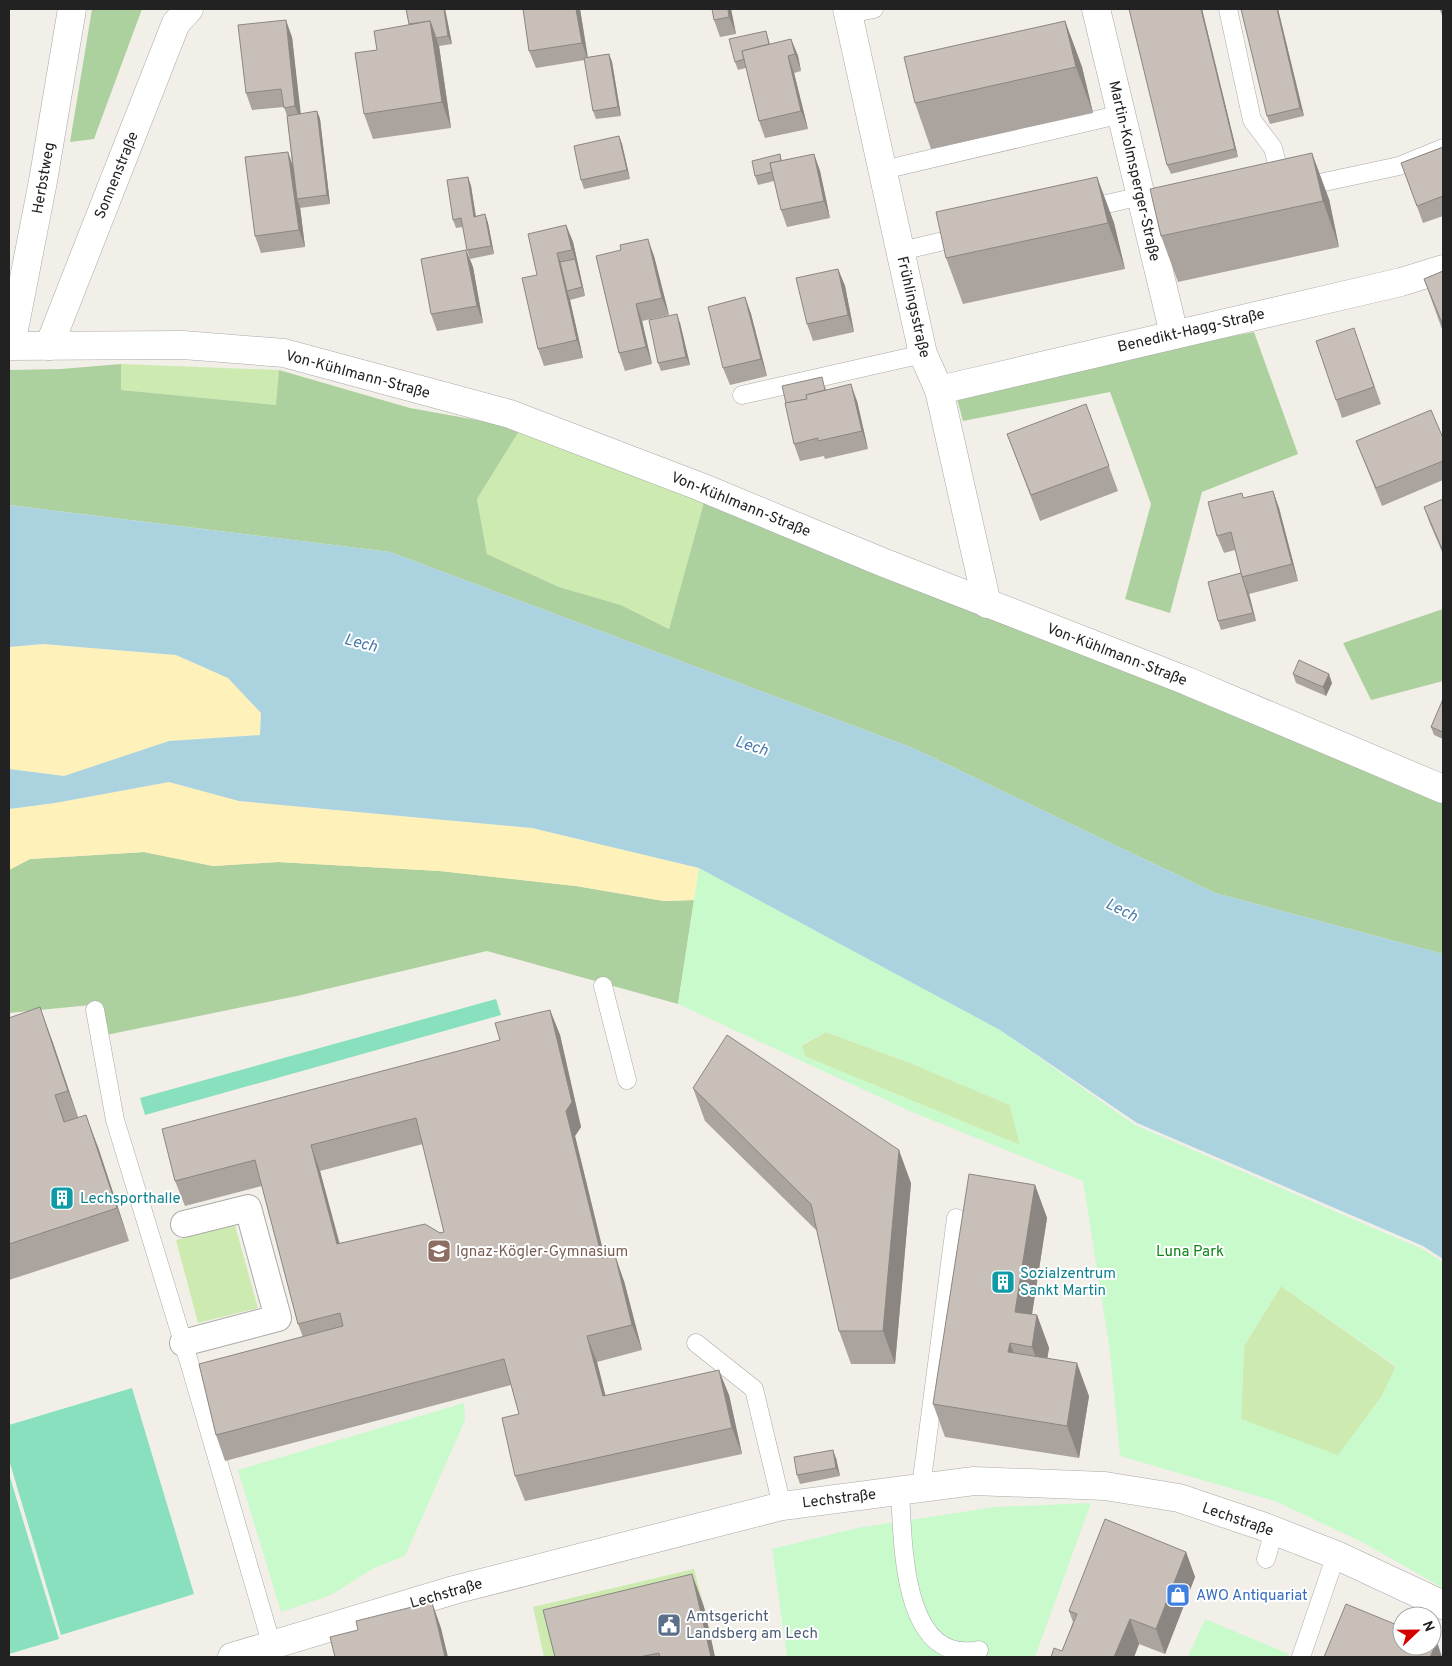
<svg xmlns="http://www.w3.org/2000/svg" width="1452" height="1666" font-family="Overpass,sans-serif">
	<style>
		.grass { fill: #cdebb0 }
		.forest { fill: #add19e }
		.sand { fill: #fff1ba }
		.park { fill: #c8facc; fill-rule: evenodd }
		.pitch { fill: #88e0be }
		.water { fill: #aad3df }
		.lines { fill: none; stroke-linecap: round; stroke-linejoin: round }
		.service-casing { stroke: #a9a9a9; stroke-width: 19 }
		.pedestrian-casing { stroke: #a9a9a9; stroke-width: 28 }
		.minor-casing { stroke: #a9a9a9; stroke-width: 29 }
		.service { stroke: #fff; stroke-width: 18 }
		.pedestrian { stroke: #fff; stroke-width: 26 }
		.minor { stroke: #fff; stroke-width: 28 }
		.wall { fill: #aba49e; fill-rule: evenodd }
		.shaded-wall { fill: #8b8681 }
		.building { fill: #c7bfb8; stroke: #8b8681; fill-rule: evenodd }
		.labels { text-anchor: middle; stroke-width: 4; stroke-linejoin: round; paint-order: stroke }
		.street-label { font-size: 15px; fill: #222; stroke: #fff }
		.culture-label { font-size: 15px; fill: #0d838f; stroke: #fff; text-anchor: start }
		.education-label { font-size: 15px; fill: #785e54; stroke: #fff; text-anchor: start }
		.park-label { font-size: 15px; fill: #0c8416; stroke: #fff }
		.shop-label { font-size: 15px; fill: #366cbe; stroke: #fff; text-anchor: start }
		.service-label { font-size: 15px; fill: #4e5e75; stroke: #fff; text-anchor: start }
		.water-label { font-size: 16px; font-style: italic; fill: #4a7aab; stroke: #fff }
	</style>
	<rect width="100%" height="100%" fill="#f2efe9"/>
	<g class="grass">
		<path d="M121,364L279,370L277,405L120,390Z"/>
		<path d="M521,428L704,502L669,629L621,605L559,587L487,554L477,499Z"/>
		<path d="M826,1032L913,1064L1010,1105L1020,1145L806,1057L801,1046Z"/>
		<path d="M235,1225L258,1308L198,1323L176,1240Z"/>
		<path d="M1281,1286L1396,1367L1382,1396L1338,1456L1241,1420L1244,1346Z"/>
		<path d="M694,1569L704,1607L559,1657H544L533,1607Z"/>
	</g>
	<g class="forest">
		<path d="M92,9H142L94,139L70,142Z"/>
		<path d="M1254,332L1298,454L1202,492L1170,613L1125,599L1151,504L1110,392L963,421L957,399L1177,347Z"/>
		<path d="M121,364V390L276,405L279,370L410,408L521,428L477,499L487,554L559,587L621,605L669,629L704,502L1182,691L1443,803V954L1215,893L913,748L390,552L9,505V370L61,369Z"/>
		<path d="M1443,609V681L1371,700L1343,643Z"/>
		<path d="M144,852L213,866L278,862L440,871L576,886L664,901L694,900L678,1004L487,951L297,996L106,1035L101,1004L9,1013V870L30,859Z"/>
	</g>
	<g class="sand">
		<path d="M43,644L176,655L228,678L261,713L260,735L169,741L64,776L9,769V647Z"/>
		<path d="M169,782L239,801L532,828L699,868L694,900L664,901L576,886L440,871L278,862L213,866L144,852L30,859L9,870V809L55,803Z"/>
	</g>
	<g class="park">
		<path d="M699,868L1000,1030L1135,1125L1422,1249L1443,1262V1588L1362,1542L1275,1501L1120,1456L1110,1351L1083,1181L912,1112L678,1004ZM826,1032L913,1064L1010,1105L1020,1145L806,1057L801,1045ZM1281,1286L1396,1366L1382,1396L1338,1455L1241,1419L1244,1346Z"/>
		<path d="M464,1403L465,1420L405,1556L374,1568L331,1595L281,1612L238,1470Z"/>
		<path d="M1091,1503L1035,1657H787L772,1549L857,1528L995,1507Z"/>
		<path d="M1205,1619L1289,1654L1288,1657H1188Z"/>
	</g>
	<g class="pitch">
		<path d="M496,999L501,1015L145,1115L140,1098Z"/>
		<path d="M132,1388L194,1594L61,1635L9,1460V1425Z"/>
		<path d="M9,1474L59,1639L9,1654Z"/>
	</g>
	<path class="water" d="M9,505L390,552L913,748L1215,893L1443,954V1259L1423,1246L1137,1123L1000,1030L699,868L532,828L239,801L169,782L55,803L9,809V769L64,776L169,741L260,735L261,713L228,678L176,655L43,644L9,647Z"/>
	<g class="lines">
		<g class="service-casing">
			<g id="service">
				<path d="M1228,9L1252,120L1273,148L1282,183"/>
				<path d="M848,14L874,9"/>
				<path d="M883,170L1122,114"/>
				<path d="M1301,187L1399,166L1443,148"/>
				<path d="M1085,209L1141,196"/>
				<path d="M901,251L965,236"/>
				<path d="M742,395L923,354"/>
				<path d="M603,986L627,1080"/>
				<path d="M95,1010L115,1120L190,1365L272,1646"/>
				<path d="M696,1343L754,1389L782,1506"/>
				<path d="M921,1487L956,1218"/>
				<path d="M900,1490C903,1540 901,1666 979,1650"/>
				<path d="M1266,1559L1274,1531"/>
				<path d="M1301,1657L1336,1555"/>
			</g>
		</g>
		<g class="pedestrian-casing">
			<path id="pedestrian" d="M183,1343L278,1318L248,1208L184,1224"/>
		</g>
		<g class="minor-casing">
			<g id="minor">
				<path d="M847,9L923,354L939,390L987,604"/>
				<path d="M1096,9L1174,334"/>
				<path d="M11,345L43,181L72,9"/>
				<path d="M9,346L183,345L284,353L510,414L701,487L882,562L1187,681L1443,789"/>
				<path d="M49,346L176,23L189,9"/>
				<path d="M939,390L1401,282L1443,269"/>
				<path d="M232,1657L454,1590L782,1506L974,1481L1105,1486L1179,1498L1262,1526L1336,1555L1443,1605"/>
			</g>
		</g>
		<use href="#service" class="service"/>
		<use href="#pedestrian" class="pedestrian"/>
		<use href="#minor" class="minor"/>
	</g>
	<g class="wall">
		<path d="M406,9H445L452,44L439,46L451,128L373,139L364,114L377,50L409,24Z"/>
		<path d="M523,9H580L588,57L609,54L612,62L621,116L596,119L593,111L585,60L536,68L529,51Z"/>
		<path d="M712,9H731L736,34L720,37L714,20Z"/>
		<path d="M1202,9L1238,157L1171,174L1167,165Z"/>
		<path d="M1278,9L1304,116L1270,124L1267,116Z"/>
		<path d="M1439,9H1443V17Z"/>
		<path d="M1065,21L1082,67L1093,113L931,149L915,103Z"/>
		<path d="M766,31L770,44L791,39L798,56L801,71L794,73L808,129L765,138L759,121L746,68L738,70L735,62Z"/>
		<path d="M292,37L300,114L317,111L320,119L330,204L300,208V207L305,247L261,253L255,236L292,163L287,116L284,107L252,110L246,93Z"/>
		<path d="M619,136L622,144L630,179L584,189L581,180Z"/>
		<path d="M1443,147V216L1423,223L1401,163Z"/>
		<path d="M780,154L782,161L814,154L820,171L830,218L787,227L781,210L774,181L758,185L755,176Z"/>
		<path d="M468,177L471,186L476,216L485,214L488,223L494,254L470,259L467,250L463,227L456,228L453,220Z"/>
		<path d="M1097,177L1114,223L1125,269L963,304L946,258Z"/>
		<path d="M1329,199L1339,247L1178,282L1161,236Z"/>
		<path d="M566,225L573,242L585,296L570,300L583,358L544,366L538,349L537,275Z"/>
		<path d="M466,250L473,267L483,323L437,331L431,314Z"/>
		<path d="M596,256H654L669,315L642,321L652,364L625,371L619,353Z"/>
		<path d="M838,269L845,286L854,332L813,341L807,324Z"/>
		<path d="M1443,271V332L1424,279Z"/>
		<path d="M745,297L751,314L767,376L730,385L723,368Z"/>
		<path d="M680,323L690,365L661,371L658,363Z"/>
		<path d="M1360,345L1381,404L1342,418L1336,400Z"/>
		<path d="M825,386L826,390L857,401L868,449L825,459L824,456L800,461L794,444Z"/>
		<path d="M1086,404L1118,491L1040,521L1007,434Z"/>
		<path d="M1443,438V480L1382,506L1356,441Z"/>
		<path d="M1273,491L1279,508L1298,581L1249,594L1256,621L1221,630L1218,621L1241,573L1235,550L1224,553L1217,536L1244,498Z"/>
		<path d="M1443,499V554L1430,524L1424,507Z"/>
		<path d="M1293,674L1332,683L1326,696L1296,683Z"/>
		<path d="M1443,699V739L1434,735L1431,727Z"/>
		<path d="M550,1010L560,1035L581,1127L575,1136L605,1258L624,1281L642,1350L597,1362L605,1395H729L742,1454L525,1501L515,1476L519,1414L511,1385L225,1461L216,1435L303,1337L298,1324L262,1186L185,1206L175,1181L500,1040ZM423,1144L444,1232L340,1244L320,1171Z"/>
		<path d="M9,1018L52,1040L78,1117L98,1147L129,1241L9,1280Z"/>
		<path d="M693,1088L911,1183L895,1364H851L839,1331L817,1231L705,1121Z"/>
		<path d="M1035,1185L1047,1218L1032,1315H1037L1049,1348L1047,1358L1089,1396L1079,1458L945,1437L933,1404Z"/>
		<path d="M836,1458L840,1476L800,1484L797,1475Z"/>
		<path d="M1186,1552L1195,1577L1165,1654L1139,1644L1134,1657H1051L1062,1651L1073,1622L1069,1611Z"/>
		<path d="M692,1574L704,1607L715,1657H555Z"/>
	</g>
	<g class="shaded-wall">
		<path d="M444,9H445L452,44L448,36Z"/>
		<path d="M576,9H580L588,60L582,43Z"/>
		<path d="M728,9H731L736,34L729,17Z"/>
		<path d="M1201,9H1202L1238,157L1235,149Z"/>
		<path d="M1277,9H1278L1304,116L1300,108Z"/>
		<path d="M286,20L292,37L302,124L295,106Z"/>
		<path d="M430,21L439,46L451,128L442,102Z"/>
		<path d="M1065,21L1082,67L1093,113L1076,67Z"/>
		<path d="M791,39L798,56L801,71L795,54Z"/>
		<path d="M609,54L612,62L621,116L618,107Z"/>
		<path d="M788,56L794,73L808,129L801,111Z"/>
		<path d="M317,111L320,119L330,204L327,195Z"/>
		<path d="M619,136L622,144L630,179L627,170Z"/>
		<path d="M288,152L294,169L297,199L300,207L305,247L299,230Z"/>
		<path d="M1312,153L1329,199L1339,247L1323,201Z"/>
		<path d="M814,154L820,171L830,218L824,201Z"/>
		<path d="M468,177L471,186L477,225L474,217Z"/>
		<path d="M1097,177L1114,223L1125,269L1108,223Z"/>
		<path d="M485,214L488,223L494,254L491,246Z"/>
		<path d="M566,225L573,242L585,296L582,287Z"/>
		<path d="M648,239L654,256L669,315L662,298Z"/>
		<path d="M466,250L473,267L483,323L477,306Z"/>
		<path d="M557,253L564,271L567,291L570,300L583,358L577,340Z"/>
		<path d="M838,269L845,286L854,332L848,315Z"/>
		<path d="M745,297L751,314L767,376L761,359Z"/>
		<path d="M636,304L642,321L652,364L646,347Z"/>
		<path d="M677,314L680,323L690,365L686,357Z"/>
		<path d="M851,384L857,401L868,449L862,431Z"/>
		<path d="M1273,491L1279,508L1298,581L1292,564Z"/>
		<path d="M1246,586L1249,594L1256,621L1253,613Z"/>
		<path d="M1329,674L1332,683L1326,696L1323,687Z"/>
		<path d="M40,1007L52,1040L80,1124L68,1091Z"/>
		<path d="M550,1010L560,1035L581,1127L575,1136L611,1284L602,1258L566,1111Z"/>
		<path d="M55,1095L67,1128L64,1122Z"/>
		<path d="M86,1115L98,1147L129,1241L117,1208Z"/>
		<path d="M311,1145L320,1171L346,1270L337,1244Z"/>
		<path d="M899,1150L911,1183L895,1364L883,1331Z"/>
		<path d="M1035,1185L1047,1218L1027,1345L1015,1312Z"/>
		<path d="M615,1255L624,1281L642,1350L632,1325Z"/>
		<path d="M1037,1315L1049,1348L1044,1380L1032,1347Z"/>
		<path d="M587,1336L597,1362L612,1421L603,1396Z"/>
		<path d="M1010,1343L1022,1376L1008,1352Z"/>
		<path d="M1077,1363L1089,1396L1079,1458L1067,1426Z"/>
		<path d="M719,1370L729,1395L742,1454L732,1428Z"/>
		<path d="M833,1450L836,1458L840,1476L836,1468Z"/>
		<path d="M1186,1552L1195,1577L1165,1654L1156,1629Z"/>
		<path d="M692,1574L704,1607L715,1657H711Z"/>
		<path d="M432,1602L441,1628L448,1657H445Z"/>
		<path d="M1130,1619L1139,1644L1134,1657H1114Z"/>
		<path d="M1437,1642L1442,1657H1430Z"/>
	</g>
	<g class="building">
		<path d="M406,9H444L448,36L436,38L430,21L409,24Z"/>
		<path d="M523,9H576L582,43L529,51Z"/>
		<path d="M712,9H728L729,17L714,20Z"/>
		<path d="M1129,9H1201L1235,149L1167,165Z"/>
		<path d="M1241,9H1277L1300,108L1267,116Z"/>
		<path d="M286,20L295,106L284,108L281,89L246,93L238,25Z"/>
		<path d="M430,21L442,102L364,114L355,53L377,50L374,31Z"/>
		<path d="M1065,21L1076,67L915,103L904,57Z"/>
		<path d="M766,31L769,44L742,51L744,59L735,62L729,39Z"/>
		<path d="M791,39L795,54L788,56L801,111L759,121L742,51Z"/>
		<path d="M609,54L618,107L593,111L584,58Z"/>
		<path d="M317,111L327,195L297,199L287,116Z"/>
		<path d="M619,136L627,170L581,180L574,146Z"/>
		<path d="M1443,147V196L1417,206L1401,163Z"/>
		<path d="M288,152L299,230L255,236L245,157Z"/>
		<path d="M1312,153L1323,201L1161,236L1150,189Z"/>
		<path d="M780,154L781,161L770,163L772,172L755,176L752,161Z"/>
		<path d="M814,154L824,201L781,210L770,163Z"/>
		<path d="M468,177L474,217L485,214L491,246L467,250L461,218L453,220L447,180Z"/>
		<path d="M1097,177L1108,223L946,258L936,212Z"/>
		<path d="M566,225L572,250L557,253L577,340L538,349L522,278L537,275L528,234Z"/>
		<path d="M648,239L662,298L636,304L646,347L619,353L596,256L621,250L620,245Z"/>
		<path d="M466,250L477,306L431,314L421,259Z"/>
		<path d="M575,259L582,287L567,291L560,262Z"/>
		<path d="M838,269L848,315L807,324L796,278Z"/>
		<path d="M1443,271V323H1442L1424,279Z"/>
		<path d="M745,297L761,359L723,368L708,307Z"/>
		<path d="M677,314L686,357L658,363L649,320Z"/>
		<path d="M1354,328L1374,387L1336,400L1316,341Z"/>
		<path d="M822,377L825,390L806,395L807,399L786,403L782,386Z"/>
		<path d="M851,384L862,431L818,441V438L794,444L785,403L807,399L806,395Z"/>
		<path d="M1086,404L1109,466L1031,495L1007,434Z"/>
		<path d="M1431,410L1443,438V461L1376,488L1356,441Z"/>
		<path d="M1273,491L1292,564L1242,577L1231,532L1217,536L1208,502L1242,493L1243,498Z"/>
		<path d="M1443,499V551L1424,507Z"/>
		<path d="M1241,573L1253,613L1218,621L1208,582Z"/>
		<path d="M1299,660L1329,674L1323,687L1293,674Z"/>
		<path d="M1443,699V732L1431,727Z"/>
		<path d="M40,1007L68,1091L55,1095L64,1122L86,1115L117,1208L9,1244V1018Z"/>
		<path d="M550,1010L572,1102L566,1111L602,1258L615,1255L632,1325L587,1336L603,1396L719,1370L732,1428L515,1476L502,1418L519,1414L504,1359L216,1435L199,1364L343,1326L340,1313L298,1324L255,1160L175,1181L162,1129L500,1040L495,1023ZM416,1118L444,1232L440,1233L425,1224L337,1244L311,1145Z"/>
		<path d="M727,1035L899,1150L883,1331H839L811,1204L693,1088Z"/>
		<path d="M969,1174L1035,1185L1015,1312L1037,1315L1032,1347L1010,1343L1008,1352L1077,1363L1067,1426L933,1404Z"/>
		<path d="M833,1450L836,1468L797,1475L794,1457Z"/>
		<path d="M1105,1519L1186,1552L1156,1629L1130,1619L1114,1657H1051L1054,1648L1062,1651L1077,1614L1069,1611Z"/>
		<path d="M692,1574L711,1657H660L659,1653L639,1657H555L543,1610Z"/>
		<path d="M432,1602L445,1657H335L330,1637L358,1630L356,1621Z"/>
		<path d="M1346,1604L1402,1627V1646H1432V1640L1437,1642L1430,1657H1324Z"/>
	</g>
	<defs>
		<g id="building-square" transform="scale(1.25)"><rect x="-9" y="-9" width="18" height="18" rx="4" fill="#0f9aa8" stroke="#fff"/><path d="M-4-6H4V6H1V3H-1V6H-4ZM-2.5-4.3h1.7v1.8h-1.7ZM.8-4.3h1.7v1.8H.8ZM-2.5-1h1.7V.8h-1.7ZM.8-1h1.7V.8H.8Z" fill="#fff"/></g>
		<g id="school-square" transform="scale(1.25)"><rect x="-9" y="-9" width="18" height="18" rx="4" fill="#8d6e63" stroke="#fff"/><path d="M0-5L7-2L0 1L-7-2ZM-4 1L0 2.5L4 1V4Q0 6-4 4Z" fill="#fff"/></g>
		<g id="shop-square" transform="scale(1.25)"><rect x="-9" y="-9" width="18" height="18" rx="4" fill="#3f7fe0" stroke="#fff"/><path d="M-5-2.5h2.3a2.7 3.5 0 0 1 5.4 0H5L5.5 6h-11ZM-1.5-2.5h3a1.5 2.3 0 0 0-3 0Z" fill="#fff"/></g>
		<g id="civic-square" transform="scale(1.25)"><rect x="-9" y="-9" width="18" height="18" rx="4" fill="#5c6f8a" stroke="#fff"/><path d="M-.6-6.5H3V-4.5H.6V-3L4-1V1h2V6H-6V1h2V-1L-.6-3ZM-1.2 2.5V6h2.4V2.5Z" fill="#fff"/></g>
	</defs>
	<g fill-rule="evenodd">
		<use href="#building-square" x="62" y="1198"/>
		<use href="#school-square" x="439" y="1251"/>
		<use href="#building-square" x="1003" y="1282"/>
		<use href="#shop-square" x="1178" y="1595"/>
		<use href="#civic-square" x="669" y="1625"/>
	</g>
	<g class="labels">
		<g class="street-label">
			<text transform="translate(1135 171) rotate(77)" y="5">Martin-Kolmsperger-Straße</text>
			<text transform="translate(116 175) rotate(-68)" y="5">Sonnenstraße</text>
			<text transform="translate(43 178) rotate(-80)" y="5">Herbstweg</text>
			<text transform="translate(914 307) rotate(77)" y="5">Frühlingsstraße</text>
			<text transform="translate(1191 330) rotate(-13)" y="5">Benedikt-Hagg-Straße</text>
			<text transform="translate(358 374) rotate(15)" y="5">Von-Kühlmann-Straße</text>
			<text transform="translate(741 504) rotate(22)" y="5">Von-Kühlmann-Straße</text>
			<text transform="translate(1117 654) rotate(21)" y="5">Von-Kühlmann-Straße</text>
			<text transform="translate(839 1498) rotate(-7)" y="5">Lechstraße</text>
			<text transform="translate(1238 1519) rotate(19)" y="5">Lechstraße</text>
			<text transform="translate(446 1593) rotate(-16)" y="5">Lechstraße</text>
		</g>
		<g class="culture-label">
			<text x="80" y="1203">Lechsporthalle</text>
			<text x="1020" y="1278">Sozialzentrum<tspan x="1020" dy="17">Sankt Martin</tspan></text>
		</g>
		<g class="education-label">
			<text x="456" y="1256">Ignaz-Kögler-Gymnasium</text>
		</g>
		<g class="park-label">
			<text x="1190" y="1256">Luna Park</text>
		</g>
		<g class="shop-label">
			<text x="1196" y="1600">AWO Antiquariat</text>
		</g>
		<g class="service-label">
			<text x="686" y="1621">Amtsgericht<tspan x="686" dy="17">Landsberg am Lech</tspan></text>
		</g>
		<g class="water-label">
			<text transform="translate(361 642) rotate(15)" y="6">Lech</text>
			<text transform="translate(752 745) rotate(18)" y="6">Lech</text>
			<text transform="translate(1122 909) rotate(26)" y="6">Lech</text>
		</g>
	</g>
	<rect width="1452" height="1666" fill="none" stroke="#222222" stroke-width="20"/>
	<g transform="translate(1417 1631) rotate(68)"><circle r="24" fill="#ffffff" stroke="#a7a7a7"/>
	<path d="M0-4L9 19L0 12L-9 19Z" fill="#d40000"/>
	<text y="-8" font-size="14" font-weight="bold" text-anchor="middle" fill="#222222">N</text>
	</g>
</svg>
